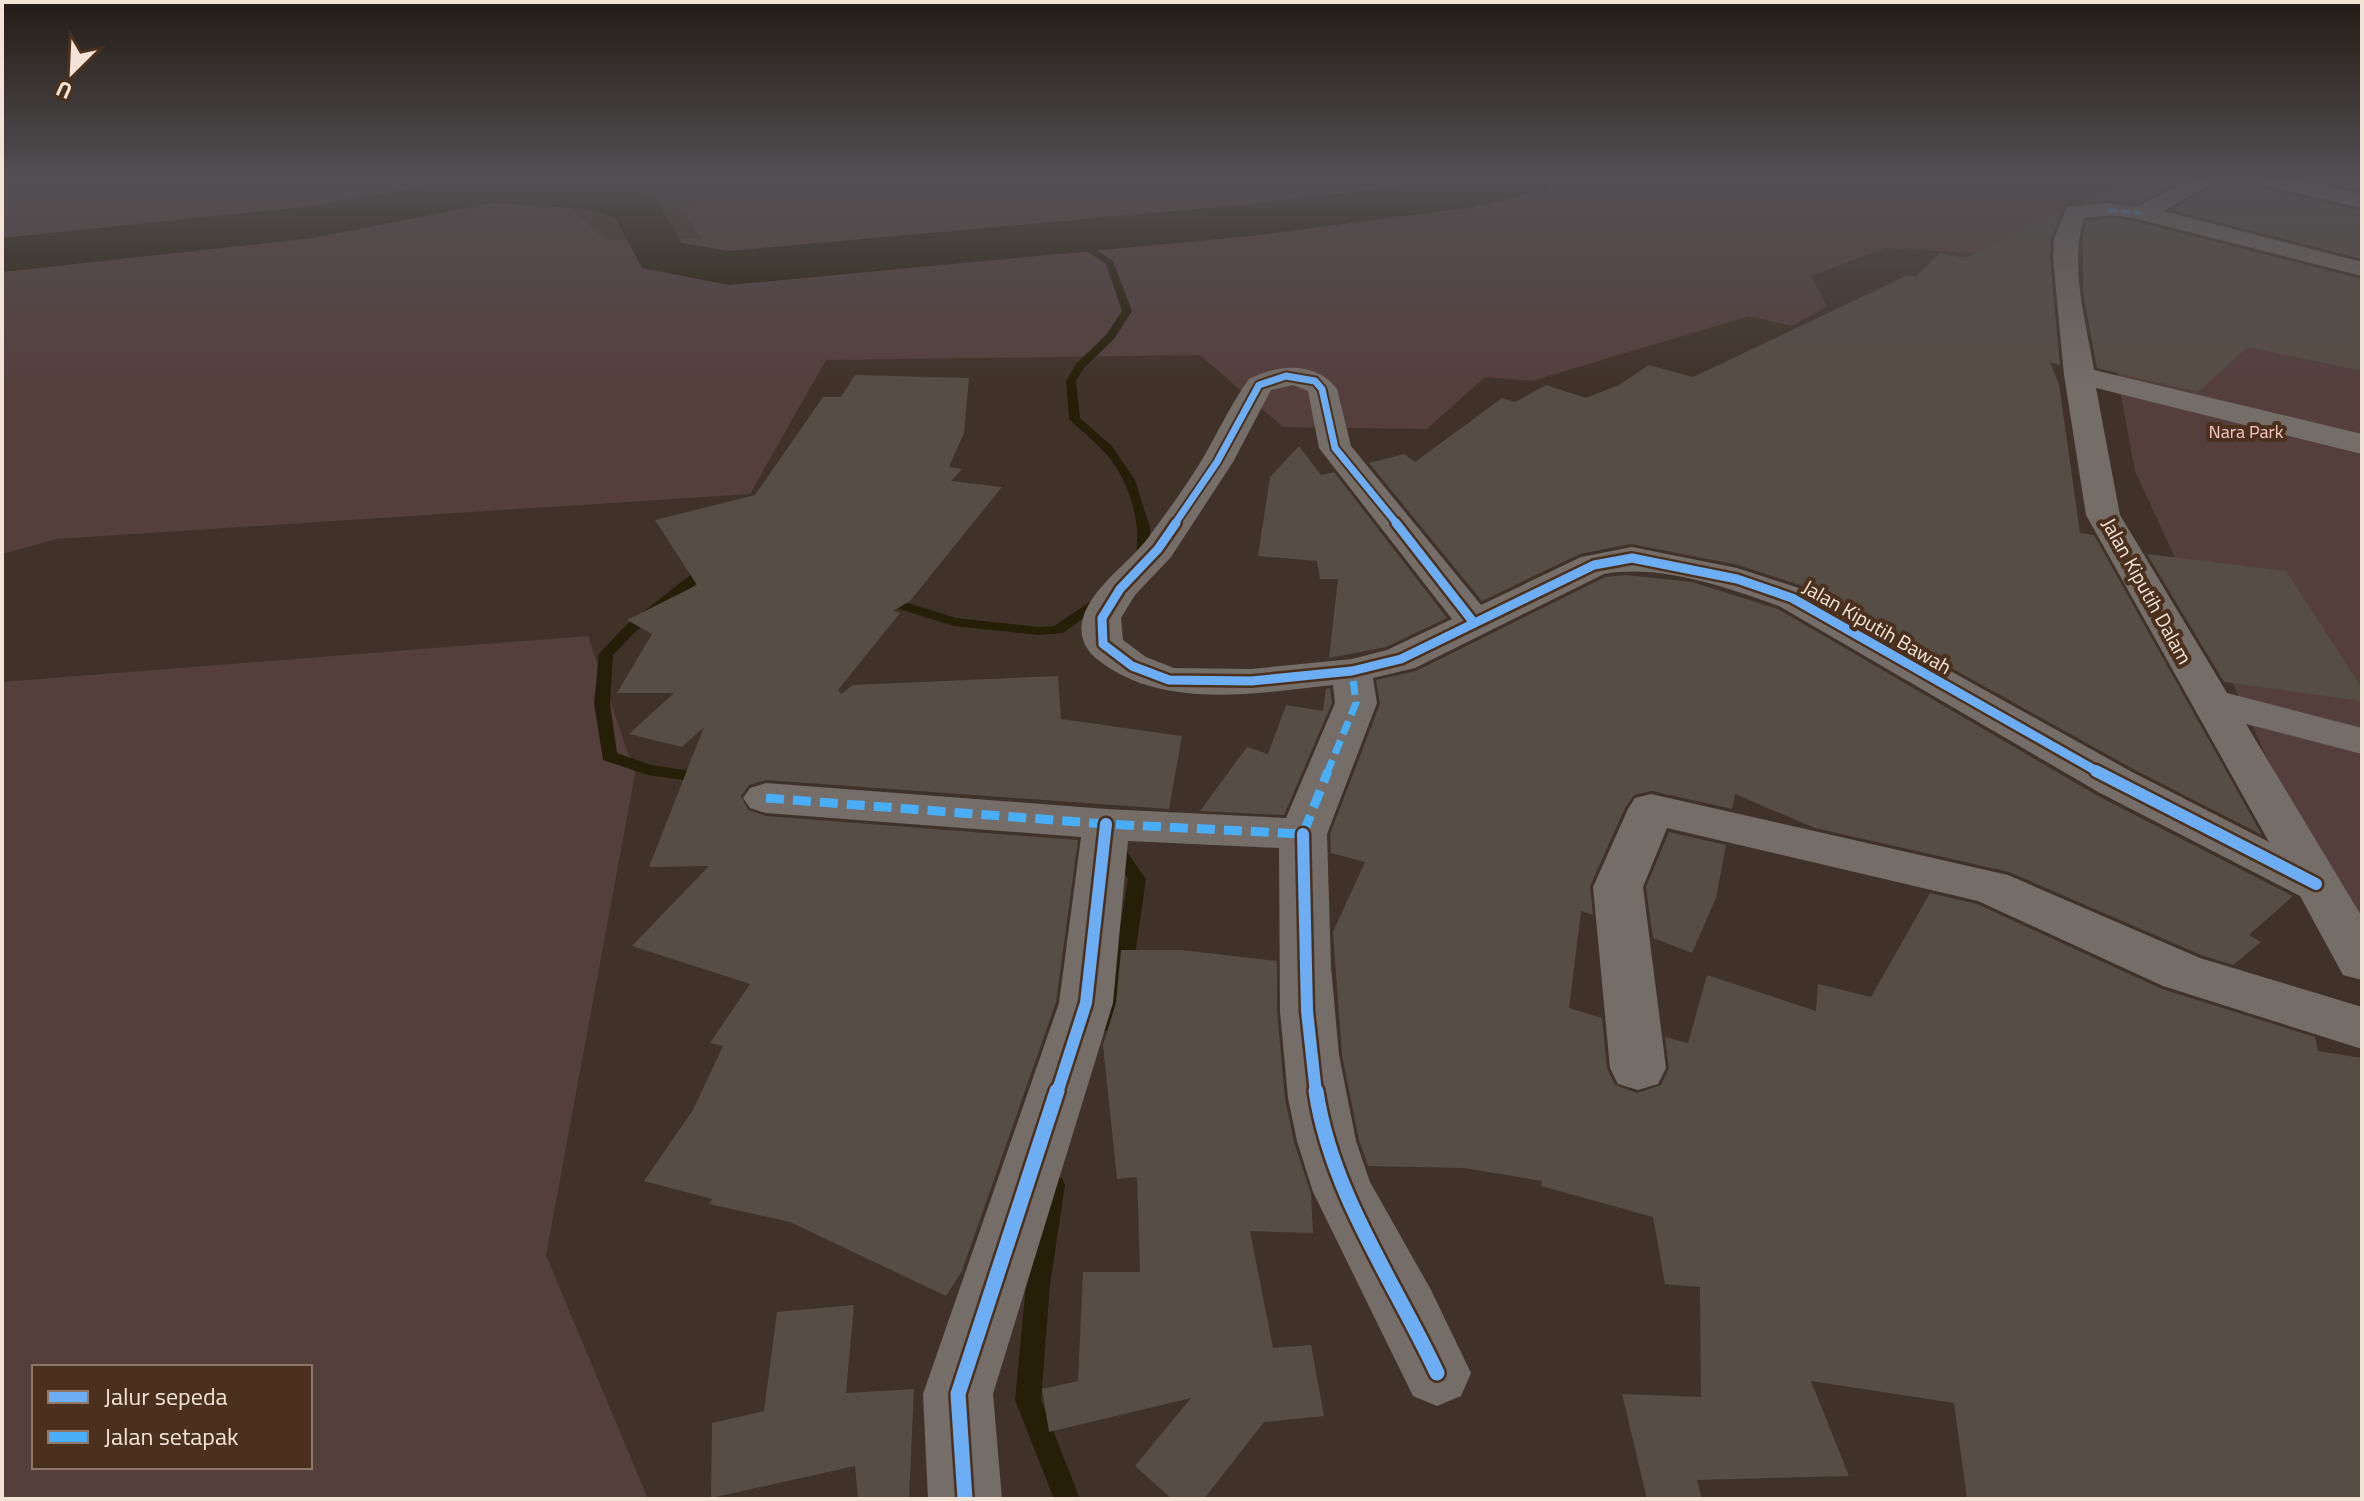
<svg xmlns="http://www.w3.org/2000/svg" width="2364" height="1501" font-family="'Titillium Web',sans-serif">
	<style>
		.green { fill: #553f3d; fill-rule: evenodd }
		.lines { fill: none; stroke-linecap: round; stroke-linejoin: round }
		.stream { fill: #261f07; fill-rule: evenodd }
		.canal { fill: #261f07; fill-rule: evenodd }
		.river { fill: #261f07; fill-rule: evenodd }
		.building { fill: #564d44 }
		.pedestrian { fill: #756d68; fill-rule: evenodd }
		.minor { fill: #756d68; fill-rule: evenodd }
		.quiet-far2 { stroke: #49aef6; stroke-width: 4; stroke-dasharray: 9 4; stroke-linecap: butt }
		.quiet-far1 { stroke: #49aef6; stroke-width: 7; stroke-dasharray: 14 7; stroke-linecap: butt }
		.quiet { stroke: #49aef6; stroke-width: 9; stroke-dasharray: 18 9; stroke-linecap: butt }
		.cycleway-far3-casing { stroke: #4b311d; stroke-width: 11 }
		.cycleway-far2-casing { stroke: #4b311d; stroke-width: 14 }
		.cycleway-far1-casing { stroke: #4b311d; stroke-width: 17 }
		.cycleway-casing { stroke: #4b311d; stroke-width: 20 }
		.cycleway-far3 { stroke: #6dadf4; stroke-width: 7 }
		.cycleway-far2 { stroke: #6dadf4; stroke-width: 9 }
		.cycleway-far1 { stroke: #6dadf4; stroke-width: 12 }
		.cycleway { stroke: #6dadf4; stroke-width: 15 }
		.labels { text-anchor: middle; stroke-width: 8; stroke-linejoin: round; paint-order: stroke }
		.far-park-label { font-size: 18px; fill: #f8c7c6; stroke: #4b311d }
		.street-label { font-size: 20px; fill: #f4e3d7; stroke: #4b311d }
	</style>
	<rect width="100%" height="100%" fill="#403228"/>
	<g class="green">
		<path d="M19,179H375L336,192L443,179H538L606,240L702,239L681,210L753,179H2070L2044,258L1885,248L1811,276L1827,306L1792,326L1749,316L1532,381L1485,377L1427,429L1283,427L1200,355L826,360L750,494L57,539L2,554V191Z"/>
		<path d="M2101,288L2362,333V952L2355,949L2135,471Z"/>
		<path d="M588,636L635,774L546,1255L648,1499H2V682ZM310,1367V1467H34V1367Z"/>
	</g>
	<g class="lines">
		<g class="stream">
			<path d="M1071,233L1113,261L1132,311L1114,339L1084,368L1076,381L1080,418L1112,446L1135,480L1150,528L1149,559L1142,563L1135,559C1143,524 1129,480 1106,454C1095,441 1081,431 1069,419L1066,381L1076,364L1106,335L1122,311L1106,264L1068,238L1067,236Z"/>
			<path d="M713,569L718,570V576L699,582L635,632L613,655L610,703L617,753L651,765L705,773L713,778L705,783L648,775L603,760L594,703L599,654L625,626L689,576Z"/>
			<path d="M1103,593L1110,597L1108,600L1063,633L1039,635L954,626L877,602L875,599L882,595L956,618L1039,627L1054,626Z"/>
			<path d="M1111,843L1125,849L1146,879L1131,983L1115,1023L1112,1028L1105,1031L1098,1028L1095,1023L1111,983L1128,879L1113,857L1102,849L1105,845Z"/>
			<path d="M1054,1175L1062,1178L1065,1185L1050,1285L1041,1400L1080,1499H1054L1015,1400L1026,1285L1043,1185L1046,1178Z"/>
		</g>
		<path class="canal" d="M606,179H683L679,185C662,189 644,189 627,192C611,194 601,204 584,200L580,194L584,188Z"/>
		<path class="river" d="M463,179H594L655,197L682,243L729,251L1251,204L1463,179H1554L1547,189L1475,207L1251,236L729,285L642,268L616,218L588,209L492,203L313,238L2,272V238L313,206Z"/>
	</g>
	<g class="building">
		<path d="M2127,179H2187L2136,204L2108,200L2078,203Z"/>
		<path d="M2223,179H2252L2257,187L2362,211V259L2171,210Z"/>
		<path d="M2305,179H2362V191Z"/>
		<path d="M2062,210L2051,238L2050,258L2060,365L2050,362L2059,384L2080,533L2094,535L2262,835L2133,769L1806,587L1738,565L1631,544L1580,554L1482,601L1369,463L1404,454L1415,462L1502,398L1515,402L1546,385L1586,398L1619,385L1649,365L1693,377L1908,275L1916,277L1940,253L1966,258Z"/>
		<path d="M2112,218L2134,221L2362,279V371L2248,347L2198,392L2097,368L2083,293V237L2086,221Z"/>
		<path d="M855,375L969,378L964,433L949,467L962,469L951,481L1002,487L910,601L893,611L900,613L838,690L841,694L853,685L1058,676L1061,719L1182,736L1169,809L766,780L749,785L741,796L748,810L766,816L1078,840L1056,1002L962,1271L946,1296L790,1222L709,1204L712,1199L644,1181L693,1110L723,1046L710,1043L750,984L632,946L709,866L649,867L704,727L682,747L629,734L674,693H617L652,634L627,620L697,585L655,520L755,495L823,397H841Z"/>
		<path d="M1299,446L1321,475L1334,472L1447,618L1386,647L1329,658L1338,579H1320L1317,561L1258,556L1270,477Z"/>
		<path d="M2147,554L2286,571L2362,688V701L2224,682Z"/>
		<path d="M1626,575L1692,582L1778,609L2098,796L2293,896L2249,935L2261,942L2233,965L2201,955L2009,872L1815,828L1735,794L1732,809L1652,791L1634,795L1625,808L1590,886L1593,915L1581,911L1569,1008L1602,1018L1607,1068L1615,1085L1637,1093L1661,1085L1669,1068L1665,1037L1688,1043L1707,975L1816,1011L1818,984L1871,997L1930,893L1977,904L2162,989L2315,1037L2318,1051L2362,1058V1499H1967L1954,1403L1811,1381L1849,1476L1697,1480L1702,1499H1647L1622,1394L1701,1397L1700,1287L1665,1284L1653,1217L1541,1186L1542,1181L1464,1168L1368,1166L1359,1140L1342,1055L1333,932L1365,862L1331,853L1330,834L1380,704L1376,680L1416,671L1605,577Z"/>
		<path d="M1330,688L1332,703L1284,815L1200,811L1247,747L1268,754L1286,705L1323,711L1326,689Z"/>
		<path d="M1669,832L1726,845L1716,898L1692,953L1653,938L1646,887Z"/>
		<path d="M1121,950H1182L1277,961V1011L1285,1099L1294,1142L1311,1194L1313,1233L1250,1231L1273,1348L1311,1345L1324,1416L1264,1422L1204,1499H1172L1135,1466L1191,1398L1049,1432L1042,1389L1078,1381L1083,1272H1140L1137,1177L1117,1179L1103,1045L1116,1003Z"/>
		<path d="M854,1305L846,1393L914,1389L909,1499H858L855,1466L711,1498L712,1423L764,1411L777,1312Z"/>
	</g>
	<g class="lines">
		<path class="pedestrian" d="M2108,204L2142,207L2151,213L2142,219L2101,214L2099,210L2101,206Z"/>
		<g class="minor">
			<path d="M2193,179H2220L2163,211L2362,262V276L2134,218L2131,213L2134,208Z"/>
			<path d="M2255,179H2292L2362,194V208L2258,184Z"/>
			<path d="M2108,203L2116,205L2119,210L2116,215L2084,218C2069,266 2086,321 2094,370L2362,434V454L2096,388L2120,515L2227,693L2362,728V754L2246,724L2362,917V980L2343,975L2300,896L2100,793L1779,606C1725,587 1661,564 1604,574L1415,668L1373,678L1377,703L1327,834L1331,967L1339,1055L1356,1141L1370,1182L1431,1290L1471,1373L1461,1396L1437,1406L1413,1396L1313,1192L1297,1141L1288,1098L1280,1011L1279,848L1128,841L1113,1003L993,1394L1002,1499H928L923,1394L1059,1003L1081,837L766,813L750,808L743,798L750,788L766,783L1106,809L1286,818L1335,703L1333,685C1255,693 1164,711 1098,660C1085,650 1078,635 1083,618C1092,587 1129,563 1148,538C1167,512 1187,485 1203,458C1218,432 1231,404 1249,379C1276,364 1317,361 1337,389L1351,446L1481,605L1581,557L1632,547L1737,568L1805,590L2132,772L2269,842L2086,515L2064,375L2053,258L2054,239L2067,207ZM1293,385L1308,391L1319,448L1452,619L1387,650L1352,659L1251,669L1174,668L1146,657L1123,640L1121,618L1135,595L1171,557L1233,462L1271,390Z"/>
			<path d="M1651,794L2008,875L2200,958L2362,1007V1049L2163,986L1978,901L1667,828L1643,887L1666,1068L1658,1084L1638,1090L1618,1084L1610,1068L1593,887L1628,809L1635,798Z"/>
		</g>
		<path class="quiet-far2" d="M2108,210L2142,213"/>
		<path class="quiet-far1" d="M1327,773L1356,703L1352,671"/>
		<path class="quiet" d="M766,798L1106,824L1303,834L1328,771"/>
		<g class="cycleway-far3-casing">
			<path id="cycleway-far3" d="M1174,525L1217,462L1259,385L1286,376L1315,381L1322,389L1335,448L1398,525"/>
		</g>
		<g class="cycleway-far2-casing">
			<g id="cycleway-far2">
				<path d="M1176,523L1158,549L1120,589L1102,618L1103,644L1132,666L1169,680L1251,681L1352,671L1401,659L1594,565L1632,558L1737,579L1792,598L2100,773"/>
				<path d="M1396,523L1474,623"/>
			</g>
		</g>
		<g class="cycleway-far1-casing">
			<g id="cycleway-far1">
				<path d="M2096,771L2316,884"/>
				<path d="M1303,834L1307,1011L1316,1093"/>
				<path d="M1057,1093L1086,1003L1106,824"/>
			</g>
		</g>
		<g class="cycleway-casing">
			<g id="cycleway">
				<path d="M1316,1091C1331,1193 1394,1281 1437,1373"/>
				<path d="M965,1499L958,1394L1057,1091"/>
			</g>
		</g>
		<use href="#cycleway-far3" class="cycleway-far3"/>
		<use href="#cycleway-far2" class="cycleway-far2"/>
		<use href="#cycleway-far1" class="cycleway-far1"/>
		<use href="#cycleway" class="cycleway"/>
	</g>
	<linearGradient id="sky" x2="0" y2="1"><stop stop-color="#231c16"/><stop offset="0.46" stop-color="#534f53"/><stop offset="1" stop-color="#534f53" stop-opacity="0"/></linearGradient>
	<rect width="2364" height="389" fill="url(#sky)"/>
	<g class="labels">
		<g class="far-park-label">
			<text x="2246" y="438">Nara Park</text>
		</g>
		<g class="street-label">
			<text transform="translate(2147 591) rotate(61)" y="7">Jalan Kiputih Dalam</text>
			<text transform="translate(1877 627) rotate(30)" y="7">Jalan Kiputih Bawah</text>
		</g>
	</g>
	<rect width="2364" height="1501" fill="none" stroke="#f4e3d7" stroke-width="8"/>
	<rect x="32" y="1365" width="280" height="104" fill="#4b311d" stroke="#8f7867" stroke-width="2"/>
	<rect x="48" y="1391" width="40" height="12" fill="#6dadf4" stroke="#8f7867" stroke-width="2"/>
	<text x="104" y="1405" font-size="24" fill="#f4e3d7">Jalur sepeda</text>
	<rect x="48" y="1431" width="40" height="12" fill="#49aef6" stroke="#8f7867" stroke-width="2"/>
	<text x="104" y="1445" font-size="24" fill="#f4e3d7">Jalan setapak</text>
	<g transform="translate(72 72) rotate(204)" stroke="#4b311d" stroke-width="6" paint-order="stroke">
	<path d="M0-6L14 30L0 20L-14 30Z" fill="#f4e3d7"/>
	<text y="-12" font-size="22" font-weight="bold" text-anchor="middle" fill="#f4e3d7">U</text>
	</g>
</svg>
